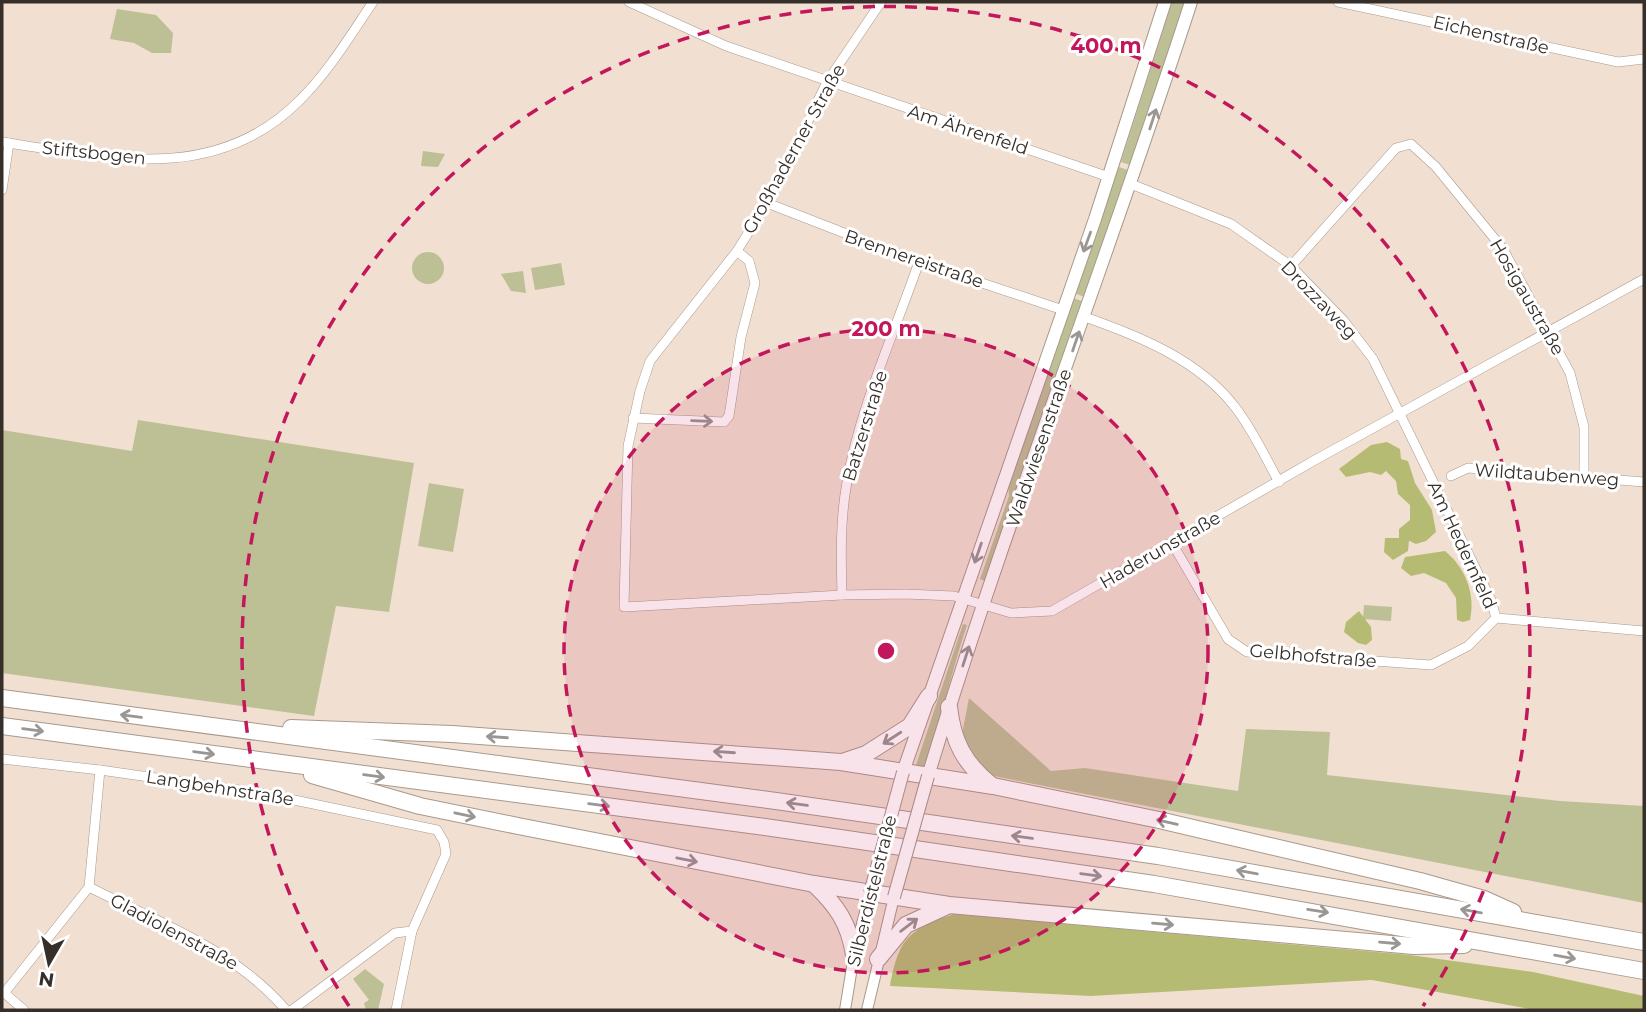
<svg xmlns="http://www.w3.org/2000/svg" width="1646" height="1012" font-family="Montserrat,sans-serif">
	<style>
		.green { fill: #bdc095 }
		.forest { fill: #b6bb73 }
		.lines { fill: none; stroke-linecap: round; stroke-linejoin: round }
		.minor-casing { stroke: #a9998c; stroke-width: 10 }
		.tertiary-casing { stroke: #a9998c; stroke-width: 12 }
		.secondary-casing { stroke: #a9998c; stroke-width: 14 }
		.motorway-casing { stroke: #a9998c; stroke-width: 18 }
		.minor { stroke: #fff; stroke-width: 9 }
		.tertiary { stroke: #fff; stroke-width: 10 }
		.secondary { stroke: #fff; stroke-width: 12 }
		.motorway { stroke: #fff; stroke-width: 16 }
		.secondary-bridge-casing { stroke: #a9998c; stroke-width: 14; stroke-linecap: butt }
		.secondary-bridge { stroke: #fff; stroke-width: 12 }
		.oneway { stroke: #9a9694 }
		.ring { fill: none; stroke: #c2185b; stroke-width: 3.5; stroke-dasharray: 12 9 }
		.labels { text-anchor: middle; stroke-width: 6; stroke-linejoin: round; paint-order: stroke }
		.street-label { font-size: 18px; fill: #352e29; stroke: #fff }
		.centre { fill: #c2185b; stroke: #fff; stroke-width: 3.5 }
		.ring-label { font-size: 21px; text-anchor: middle; font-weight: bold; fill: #c2185b; stroke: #fff; stroke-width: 6; stroke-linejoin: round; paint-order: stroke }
	</style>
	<rect width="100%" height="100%" fill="#f1e0d1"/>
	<g class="green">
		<path d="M1172,2H1186L1133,166L1121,162Z"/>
		<path d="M117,9L156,15L173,33L171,53H152L134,43L110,39Z"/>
		<path d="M423,151L445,154L438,167L421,166Z"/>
		<path d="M1119,167L1131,171L1087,298L1074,293Z"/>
		<circle cx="428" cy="268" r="16"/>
		<path d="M561,263L565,285L535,290L531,268Z"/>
		<path d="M523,271L526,293L511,291L501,274Z"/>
		<path d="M1073,298L1085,302L987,582L980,579L1009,496L1008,484Z"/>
		<path d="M138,420L414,463L389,612L336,606L314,716L2,673V430L132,451Z"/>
		<path d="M429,483L464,489L453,552L418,546Z"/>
		<path d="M1364,605L1392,607L1391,621L1363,619Z"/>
		<path d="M963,624L967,625C951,673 940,722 926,770L915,768Z"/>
		<path d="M969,698L1051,771L1085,768L1238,791L1246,729L1330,732L1327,775L1560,801L1644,806V903L983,774L962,734Z"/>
		<path d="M365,969L384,984L378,1010H366L364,1003L369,1000L353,979Z"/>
	</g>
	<g class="forest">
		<path d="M1387,442L1400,449L1401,459L1408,461L1415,483L1432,510L1436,532L1426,541L1416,544L1405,539L1409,541L1408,551L1393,560L1384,552L1385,538H1399V529L1410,520V505L1398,494L1396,481L1386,471L1381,475L1370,472L1346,477L1339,469L1371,445Z"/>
		<path d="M1445,551C1465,567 1476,594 1470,620L1463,622L1457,620L1456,598L1446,583L1424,573L1411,576L1401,568L1405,557Z"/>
		<path d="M1359,611L1371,627L1372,640L1366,645L1358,643L1344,632L1346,622Z"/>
		<path d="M954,914L1410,955L1533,972L1644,996V1010H1535L1372,980L1091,996L890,986C899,938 908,930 954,914Z"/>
	</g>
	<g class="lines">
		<g class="minor-casing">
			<g id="minor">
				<path d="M629,2L726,46L1109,177"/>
				<path d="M881,2L827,82L774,191L737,251L650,361L640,391L628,446L624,607L842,595L905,594L954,596L1011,613L1052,611L1315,460L1644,279"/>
				<path d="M1338,2L1618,62L1644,59"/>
				<path d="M2,142C107,158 216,185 300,100C329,71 350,36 373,2"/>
				<path d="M1131,184L1231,224L1291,266L1344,321L1373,359L1491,600L1496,618"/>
				<path d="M2,190L9,143"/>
				<path d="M767,203L919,262L1063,310"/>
				<path d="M1291,266L1396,148L1411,144L1436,167L1503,249L1570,373L1584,427V476"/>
				<path d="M1085,317C1139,336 1199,360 1235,407C1253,430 1265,457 1279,482"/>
				<path d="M633,418L724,422L729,416L741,337L755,283L749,261L737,251"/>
				<path d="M1451,476L1468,468L1644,482"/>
				<path d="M1172,543L1228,639L1247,652L1431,665L1468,646L1496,618"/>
				<path d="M842,595C841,557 840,520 847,482C860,407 894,334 919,262"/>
				<path d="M1496,618L1644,631"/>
				<path d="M2,759L100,770L261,793L437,830L444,842L446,854L412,931L396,1010"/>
				<path d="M89,887C158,922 235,950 286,1010"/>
				<path d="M2,991L24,1010"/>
				<path d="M5,992L89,887L100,770"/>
				<path d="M292,1010L395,933L412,931"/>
			</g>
		</g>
		<g class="tertiary-casing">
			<g id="tertiary">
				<path d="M845,1010L854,955L870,893"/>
				<path d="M867,1010L894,897"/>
			</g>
		</g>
		<g class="secondary-casing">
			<g id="secondary">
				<path d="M903,772L1095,219L1165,2"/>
				<path d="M928,776C1008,515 1107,261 1191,2"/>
			</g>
		</g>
		<g class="motorway-casing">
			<g id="motorway">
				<path d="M2,698L776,801L1158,856L1644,942"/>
				<path d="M949,707C953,742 964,763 991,785"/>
				<path d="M2,726L772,828L1154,884L1644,971"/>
				<path d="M291,728L452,734L841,762L993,786L1159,820L1420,881L1484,899L1513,912"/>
				<path d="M845,761L866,754L910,726L929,696"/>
				<path d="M312,775L420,806L518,826L814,884L949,905L1414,946L1464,945"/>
				<path d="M814,884C837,906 849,923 854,955"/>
				<path d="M878,959L906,925L947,906"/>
			</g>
		</g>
		<use href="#minor" class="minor"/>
		<use href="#tertiary" class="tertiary"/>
		<use href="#secondary" class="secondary"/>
		<use href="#motorway" class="motorway"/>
		<g class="secondary-bridge-casing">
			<g id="secondary-bridge">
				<path d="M870,893L903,772"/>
				<path d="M894,897L928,776"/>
			</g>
		</g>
		<use href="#secondary-bridge" class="secondary-bridge"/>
	</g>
	<defs><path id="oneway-shaft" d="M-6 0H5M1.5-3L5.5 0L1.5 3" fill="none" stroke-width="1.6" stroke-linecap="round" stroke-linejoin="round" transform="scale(1.75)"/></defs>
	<g class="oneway">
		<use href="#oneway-shaft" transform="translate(1153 119) rotate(-72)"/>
		<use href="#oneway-shaft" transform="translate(1087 242) rotate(110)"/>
		<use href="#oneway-shaft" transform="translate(1076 341) rotate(-71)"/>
		<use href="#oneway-shaft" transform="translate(702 421) rotate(2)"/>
		<use href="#oneway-shaft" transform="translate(978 553) rotate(109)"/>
		<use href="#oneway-shaft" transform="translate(966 656) rotate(-72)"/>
		<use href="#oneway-shaft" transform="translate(131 716) rotate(-172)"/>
		<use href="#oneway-shaft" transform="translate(33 730) rotate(8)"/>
		<use href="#oneway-shaft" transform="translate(497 737) rotate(-176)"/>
		<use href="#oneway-shaft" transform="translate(892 738) rotate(147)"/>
		<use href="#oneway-shaft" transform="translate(724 752) rotate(-176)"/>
		<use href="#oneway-shaft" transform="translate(204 753) rotate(8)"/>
		<use href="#oneway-shaft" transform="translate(374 776) rotate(7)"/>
		<use href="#oneway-shaft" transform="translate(797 804) rotate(-172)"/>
		<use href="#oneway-shaft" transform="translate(599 805) rotate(7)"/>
		<use href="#oneway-shaft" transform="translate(465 815) rotate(12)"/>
		<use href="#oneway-shaft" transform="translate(1167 822) rotate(-167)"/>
		<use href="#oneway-shaft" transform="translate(1022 837) rotate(-172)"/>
		<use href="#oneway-shaft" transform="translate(687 860) rotate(11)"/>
		<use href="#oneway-shaft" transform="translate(1247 872) rotate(-170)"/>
		<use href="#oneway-shaft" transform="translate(1091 875) rotate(8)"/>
		<use href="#oneway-shaft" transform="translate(1318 911) rotate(9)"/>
		<use href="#oneway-shaft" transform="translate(1471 911) rotate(-170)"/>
		<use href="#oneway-shaft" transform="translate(1163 924) rotate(5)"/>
		<use href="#oneway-shaft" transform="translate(909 925) rotate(-37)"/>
		<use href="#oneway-shaft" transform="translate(1390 943) rotate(5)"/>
		<use href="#oneway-shaft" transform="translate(1565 957) rotate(10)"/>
	</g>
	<circle cx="886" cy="651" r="322" fill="#c2185b" fill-opacity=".12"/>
	<g class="ring">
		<circle cx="886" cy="651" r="322"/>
		<path d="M349 1006A644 644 0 1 1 1423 1006"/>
	</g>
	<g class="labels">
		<g class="street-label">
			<text transform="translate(1491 35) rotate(13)" y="6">Eichenstraße</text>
			<text transform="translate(968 130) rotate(18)" y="6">Am Ährenfeld</text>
			<text transform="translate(794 149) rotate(-61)" y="6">Großhaderner Straße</text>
			<text transform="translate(94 153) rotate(6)" y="6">Stiftsbogen</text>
			<text transform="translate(914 259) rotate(19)" y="6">Brennereistraße</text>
			<text transform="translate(1527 297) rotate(60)" y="6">Hosigaustraße</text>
			<text transform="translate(1319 300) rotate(46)" y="6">Drozzaweg</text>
			<text transform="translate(865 426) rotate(-73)" y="6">Batzerstraße</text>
			<text transform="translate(1039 448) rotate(-71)" y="6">Waldwiesenstraße</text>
			<text transform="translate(1547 475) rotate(4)" y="6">Wildtaubenweg</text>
			<text transform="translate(1462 545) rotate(65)" y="6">Am Hedernfeld</text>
			<text transform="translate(1160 550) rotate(-30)" y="6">Haderunstraße</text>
			<text transform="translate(1313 656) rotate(5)" y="6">Gelbhofstraße</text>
			<text transform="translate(220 788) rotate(9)" y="6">Langbehnstraße</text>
			<text transform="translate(872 891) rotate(-76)" y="6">Silberdistelstraße</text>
			<text transform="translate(174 932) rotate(28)" y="6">Gladiolenstraße</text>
		</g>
	</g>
	<circle cx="886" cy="651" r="10" class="centre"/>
	<g class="ring-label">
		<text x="1106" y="53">400 m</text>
		<text x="886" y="336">200 m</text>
	</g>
	<rect width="1646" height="1012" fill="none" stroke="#352e29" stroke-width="7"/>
	<g transform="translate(49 963) rotate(189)" stroke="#ffffff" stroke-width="5" paint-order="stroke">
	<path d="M0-5L12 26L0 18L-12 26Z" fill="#352e29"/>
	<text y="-10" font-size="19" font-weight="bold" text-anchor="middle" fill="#352e29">N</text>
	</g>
</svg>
